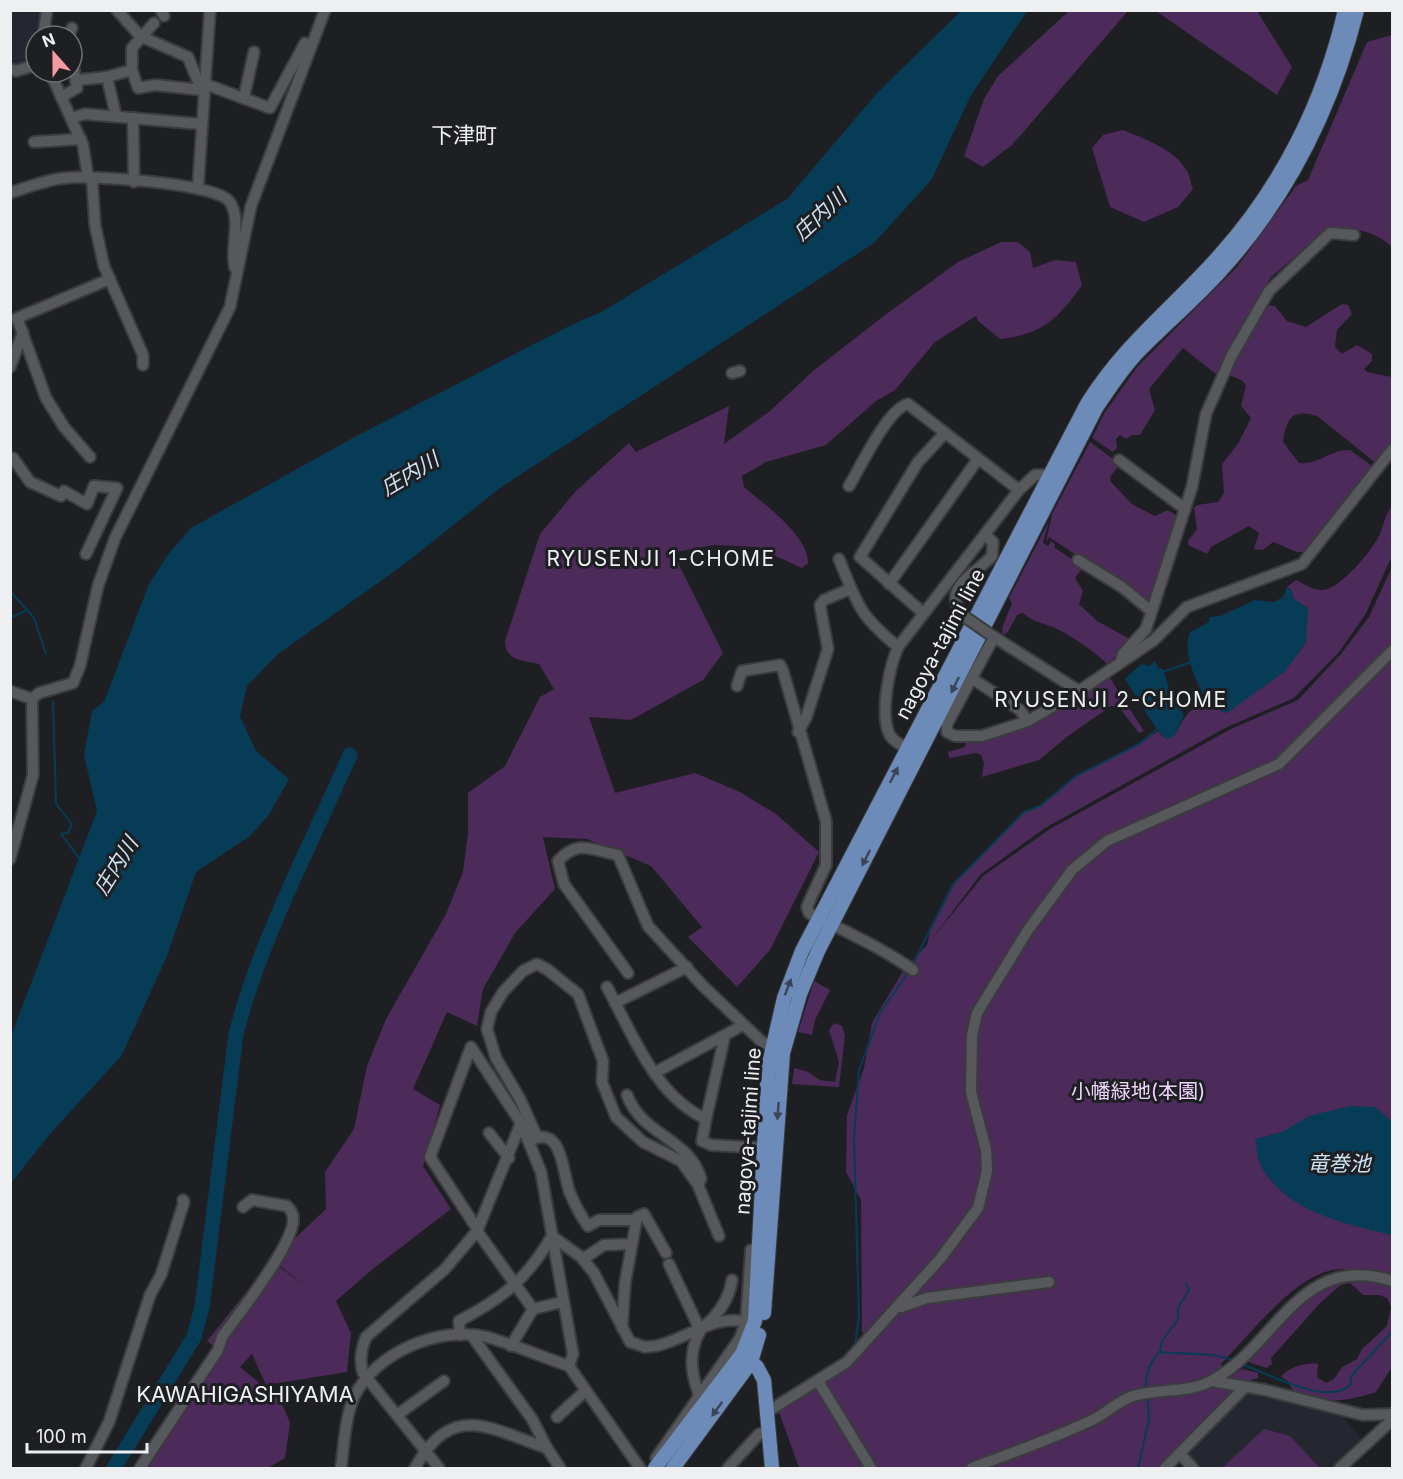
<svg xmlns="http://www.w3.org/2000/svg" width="1403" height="1479" font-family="Inter,'Noto Sans JP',sans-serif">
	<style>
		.built { fill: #252730 }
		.green { fill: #4c2a59 }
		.water { fill: #073c57 }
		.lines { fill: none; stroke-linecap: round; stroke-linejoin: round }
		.stream { stroke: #073c57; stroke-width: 2 }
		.river { stroke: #073c57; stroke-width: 15 }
		.minor-casing { stroke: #3b3c3e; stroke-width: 14 }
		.major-casing { stroke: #3b3c3e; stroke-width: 16 }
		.minor { stroke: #57585c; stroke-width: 10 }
		.major { stroke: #6d8bb8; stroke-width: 14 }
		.minor-bridge-casing { stroke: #3b3c3e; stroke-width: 14; stroke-linecap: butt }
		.minor-bridge { stroke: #57585c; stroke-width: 10 }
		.oneway { fill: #3a4557 }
		.labels { text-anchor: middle; stroke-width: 6; stroke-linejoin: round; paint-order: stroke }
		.street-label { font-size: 20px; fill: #eeeff1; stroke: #1e1f23 }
		.park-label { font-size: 20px; fill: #eed3fa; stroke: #1e1f23 }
		.water-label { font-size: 21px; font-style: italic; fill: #cde2f0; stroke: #1e1f23 }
		.neighbourhood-label { font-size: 21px; letter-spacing: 1.5px; fill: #eeeff1; stroke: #1e1f23 }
		.quarter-label { font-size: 22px; fill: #eeeff1; stroke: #1e1f23 }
	</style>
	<rect width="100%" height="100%" fill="#1e1f23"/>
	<g class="built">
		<path d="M11,11H43L40,36H36V54L31,65L11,68Z"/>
		<path d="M1246,1389L1343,1417L1363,1441L1332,1468H1198L1185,1450Z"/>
	</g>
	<g class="green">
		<path d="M1069,11H1128L1012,145L983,167L964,156L984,99L998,76Z"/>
		<path d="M1156,11H1257L1292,67L1277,95Z"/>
		<path d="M1392,35V247C1376,231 1350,227 1329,228L1271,277L1246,320L1219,373L1217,375L1183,348L1149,389L1155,410L1140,435H1132L1126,439L1120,435L1116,439L1117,448L1113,452L1092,438L1105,412L1138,366L1237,267L1296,186L1308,180L1367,42Z"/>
		<path d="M1123,130C1144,139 1175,149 1187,171C1190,176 1191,184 1193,189L1178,207L1144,222L1110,207L1092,148L1103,135Z"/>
		<path d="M1001,242H1018L1030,252L1033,268L1055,260L1076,262L1082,285C1058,319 1043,334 1000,339L978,321L976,316L935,342L895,390L876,401L826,445L766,462L742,476L744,487C763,503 809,536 808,563L802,568L756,547L714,545L664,554L677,561L723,653L703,680L631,720L589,717L615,793L695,773L740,792L776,814L819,852L770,950L737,987L688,937L702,927L651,866L587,839L543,837L555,889L515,933L483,989L477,1026L447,1012L413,1089L440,1105L423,1166L451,1209L374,1268L336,1301L351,1333L347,1372L266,1385L252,1354L240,1367L281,1401L290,1423L285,1458L268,1468H145L216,1348L207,1341L271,1261L306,1286L272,1260L326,1209L325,1172L354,1129L367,1066L386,1019L446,914L463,872L468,833V793L505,766L540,697L554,689L539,664C523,660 505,661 505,641L540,534L576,491L629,443L636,452L729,406L724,444L770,411L813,371L885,315L958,262Z"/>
		<path d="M1342,304L1348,305L1352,314L1337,330L1335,347L1342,354L1357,345L1372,354V361L1364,369L1367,372L1392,377V445L1377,464L1317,416C1291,408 1286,420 1283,442L1299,463C1316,466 1331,449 1350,450L1375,468L1307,552H1297L1273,542L1263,550L1254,549L1259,533L1249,526L1211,547L1207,554L1188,545V541L1197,529L1194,508L1197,505L1218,502L1224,493L1222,464L1238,444L1251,418L1241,406L1246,386L1243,381L1227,374L1264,305L1275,306L1287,321L1306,327Z"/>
		<path d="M1090,442L1120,464L1110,477L1111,482L1133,505L1155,516L1168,510L1176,515L1177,521L1149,603L1049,537L1046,542L1052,514Z"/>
		<path d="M1392,506V556L1365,615L1339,652L1294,698L1225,728L1045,828L981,874L931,940L983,876L1050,829L1231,729L1298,700L1341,654L1369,617L1392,567V1276C1374,1272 1352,1267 1333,1270C1293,1277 1249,1336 1221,1364L1224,1380L1242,1369L1258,1373V1378L1244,1382L1240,1391L1164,1468H799L779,1412L860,1356L870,1346L866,1335L862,1332L861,1200L846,1172L847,1115L864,1068L872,1023L903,971L927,945L931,928L955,883L1024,813L1041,806L1077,776L1139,744L1158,731L1163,737L1177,732C1190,704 1198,702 1227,713L1293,597L1292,591L1287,587L1296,580C1304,584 1313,590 1322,590C1339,591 1376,547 1381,531C1385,521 1385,515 1392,506Z"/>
		<path d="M1049,521L1043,543L1048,546L1051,541L1055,544L1054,547L1083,567L1075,578L1083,591L1079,604L1097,621L1130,639L1108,665C1095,652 1074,637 1057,629C1046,623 1034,623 1023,613L1017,615L1008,632L1003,635L1002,628L1012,603L1009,598Z"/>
		<path d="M1108,675L1144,731L1139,733L1118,706H1111L1068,736L1039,760L982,777L984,763L981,755L976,753L949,758L948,752L965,747L966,740L987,739Z"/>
		<path d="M814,981L830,990L815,1020L812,1035L798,1032Z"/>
		<path d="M834,1023L842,1026L845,1035L839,1087L792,1084L794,1068L808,1072L820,1080L835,1082L839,1062L829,1030Z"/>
		<path d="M1362,1280L1392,1286V1367L1376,1392C1342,1403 1328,1403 1294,1393L1288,1381L1281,1377C1288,1367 1307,1362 1318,1364L1317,1377L1326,1383L1334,1379L1342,1367L1357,1359L1362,1349L1387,1326L1391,1307L1387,1298L1379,1295H1363L1350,1283L1341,1285L1321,1302L1271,1358L1272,1364L1267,1368L1245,1361C1284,1320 1302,1286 1362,1280Z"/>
		<path d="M1264,1429L1290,1436L1319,1467L1222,1468Z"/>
	</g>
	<g class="water">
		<path d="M961,11H1027L970,97L932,179L874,243L500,488L402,566L278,654L247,686L240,716L256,751L289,779L268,816L250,836L196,872L167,956L122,1055L49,1135L11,1183V1036L97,811L84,755L92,711L104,702L149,584L169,553L191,528L349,440L565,328L603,311L787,199L877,93Z"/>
		<path d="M1287,587L1292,591L1293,598L1308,608L1306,643L1285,671L1227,713L1209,706C1199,686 1181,655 1190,632L1209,622V617L1220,616L1255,600L1274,602L1283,597Z"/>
		<path d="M1155,661L1158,668L1163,669L1171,695L1184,715L1175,735L1167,740L1156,728L1125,679L1141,664L1149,666Z"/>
		<path d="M1350,1106L1375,1107L1392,1121V1235C1346,1224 1286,1212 1261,1166C1257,1158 1257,1148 1255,1139L1282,1132L1309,1116Z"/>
	</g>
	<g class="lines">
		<g class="stream">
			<path d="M10,591L34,618L46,654"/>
			<path d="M10,618L28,610"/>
			<path d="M1162,672L1191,662"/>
			<path d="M53,701L56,804L72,824L68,833L61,834L79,858"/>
			<path d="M912,966L953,884L1024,812L1040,806L1076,776L1139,744L1159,728"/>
			<path d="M855,1344L859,1317L854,1138L859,1070L880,1013L909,971"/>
			<path d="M1160,1352C1186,1355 1210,1351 1234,1361"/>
			<path d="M1242,1364C1266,1373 1328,1407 1350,1385L1352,1375L1392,1332"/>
			<path d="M1146,1390C1145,1375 1149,1362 1160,1352L1162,1341L1178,1319V1308L1189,1290L1186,1283"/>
			<path d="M1138,1468L1149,1419L1147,1395"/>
		</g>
		<path class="river" d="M114,1468L194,1337L202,1307L236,1034C260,940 311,844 350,755"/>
		<g class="minor-casing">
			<g id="minor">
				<path d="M117,10L140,36L188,57L201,89"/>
				<path d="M161,10L164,16"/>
				<path d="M154,23L132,48V70L138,88L155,85L203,90"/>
				<path d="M43,36L47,10"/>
				<path d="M68,36L72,28"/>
				<path d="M10,69L16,71L32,66L36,58"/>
				<path d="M50,72L83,145L88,178"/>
				<path d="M107,77L116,116"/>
				<path d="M78,80L107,77L132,70"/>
				<path d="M205,84L270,108L305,43"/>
				<path d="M61,97L77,88L72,57"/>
				<path d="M244,97L254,52"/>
				<path d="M71,118L85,114L201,124"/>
				<path d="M133,118L134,182"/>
				<path d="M34,142L81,139"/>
				<path d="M92,178L95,225L104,266L143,355V365"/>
				<path d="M198,187L210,10"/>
				<path d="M10,193C28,187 46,180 64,178C88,175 215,183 229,201C243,219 229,248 235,268"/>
				<path d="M10,367L23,332"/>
				<path d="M732,373L740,371"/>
				<path d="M90,457L64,427L46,398L17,318L110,279"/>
				<path d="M10,459L13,458L30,482L61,496L64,491L87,504L94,486L117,488L86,554"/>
				<path d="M1119,460L1185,509"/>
				<path d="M849,486C860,468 888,408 908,404L1019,490"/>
				<path d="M839,559C858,605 858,614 898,647"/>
				<path d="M1078,560L1122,587L1150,610"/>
				<path d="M889,584L978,459"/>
				<path d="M923,613L860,557L918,462L945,433"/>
				<path d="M965,617C938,589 976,574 992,556L993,542L985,535"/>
				<path d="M991,635L1079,691"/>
				<path d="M994,637L947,724V732L955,736H982L1028,721L1079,691L1154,640L1187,607L1302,564L1392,450"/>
				<path d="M1121,661L1123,654L1146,629L1192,487L1206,414L1231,357L1269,291L1330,233L1354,235"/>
				<path d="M973,679L1020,710L1028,721"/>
				<path d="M737,686L742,671L780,665L783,671L826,821V865L810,900L807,907L809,913C844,931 881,947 913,970"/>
				<path d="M10,691L32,699"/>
				<path d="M798,732L806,718L828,649L820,605L824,600L850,589"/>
				<path d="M914,750C905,748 891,741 888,731C881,709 889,668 898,647L1019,490L1035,475H1050"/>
				<path d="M10,859L33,775L32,699L39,693L73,683L80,666L98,586L115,538L230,307L251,206L325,10"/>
				<path d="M628,973L564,884L558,861C578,839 591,850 618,855L648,926L703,986L761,1041L779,1051"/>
				<path d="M607,987C632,1033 655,1096 706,1119L702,1141L711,1145L765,1148"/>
				<path d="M615,1003L687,967"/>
				<path d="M656,1072L725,1035"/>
				<path d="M627,1095C642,1136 690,1138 701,1179L698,1185"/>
				<path d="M706,1119L725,1035L743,1025"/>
				<path d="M489,1133L509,1158"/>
				<path d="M537,1137L520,1099L496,1058L487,1029L491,1012L503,992L523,971L537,964L548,970L578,994L603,1061L602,1082L616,1117L643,1142L681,1161L698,1185L719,1236"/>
				<path d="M531,1140C564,1125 562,1174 570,1193C575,1205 581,1216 588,1226L599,1220H637"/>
				<path d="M478,1230L430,1157L471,1047L521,1123L541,1172L573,1354L569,1366L640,1468"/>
				<path d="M477,1231L533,1309L562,1302"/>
				<path d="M552,1236L581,1257L594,1273L630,1342L645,1347L656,1346C685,1340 716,1313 746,1322"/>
				<path d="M583,1259L604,1245L632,1244"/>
				<path d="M669,1264L700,1330"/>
				<path d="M901,1307L927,1298L1049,1282"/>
				<path d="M622,1328L625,1283L637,1217L644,1214L666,1253"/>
				<path d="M460,1335L459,1321C503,1298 527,1279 552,1236"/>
				<path d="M511,1346L533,1309"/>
				<path d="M818,1381L871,1468"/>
				<path d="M1212,1381L1265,1390L1363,1415L1392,1414"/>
				<path d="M699,1395C691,1373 688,1353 700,1331C702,1326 709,1323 713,1318C723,1307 730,1295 732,1280"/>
				<path d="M767,1412L847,1362L940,1259L978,1208L987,1171L986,1150L971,1092L972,1035L977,1013L1028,930L1072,870L1107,841L1279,764L1392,651"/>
				<path d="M397,1415L444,1381"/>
				<path d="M557,1417L585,1391"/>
				<path d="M547,1448L560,1468"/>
				<path d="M1180,1454L1193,1468"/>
				<path d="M656,1458L740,1338L746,1322L751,1250L759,1249"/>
				<path d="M86,1468L109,1422L150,1295L161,1275L184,1202L183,1200"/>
				<path d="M140,1468L218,1350L222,1337C237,1316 296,1242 293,1218C293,1214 290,1209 287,1206L252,1200L243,1207"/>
				<path d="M341,1468C344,1445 345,1418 354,1397C375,1352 441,1325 487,1337C515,1345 542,1357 569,1366"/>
				<path d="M415,1468C452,1399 492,1430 547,1448L532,1419L472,1336"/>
				<path d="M439,1468L363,1373C359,1360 361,1349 366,1337L445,1269L477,1231L521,1123"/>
				<path d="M728,1468L759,1434L769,1432"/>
				<path d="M972,1468C1011,1453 1052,1439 1090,1421C1105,1415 1117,1401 1133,1396C1159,1388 1189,1394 1213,1380C1277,1345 1300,1251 1392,1281"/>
				<path d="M1165,1468L1245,1387"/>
				<path d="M1340,1468L1392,1420"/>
			</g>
		</g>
		<g class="major-casing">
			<g id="major">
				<path d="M764,1313L783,1053L800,994L818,951L1096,408C1109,389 1121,370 1137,353C1165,324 1197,298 1224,267C1289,194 1333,105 1357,10"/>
				<path d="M746,1357L757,1367L764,1380L772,1468"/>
				<path d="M655,1468L742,1354L755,1321L768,1068L784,998L802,951L1087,404C1125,343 1174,307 1220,255C1282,186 1324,101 1345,10"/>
				<path d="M673,1468L751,1362L759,1335"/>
			</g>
		</g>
		<use href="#minor" class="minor"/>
		<use href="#major" class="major"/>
		<g class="minor-bridge-casing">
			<path id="minor-bridge" d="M965,617L991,635"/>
		</g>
		<use href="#minor-bridge" class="minor-bridge"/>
	</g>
	<defs><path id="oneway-solid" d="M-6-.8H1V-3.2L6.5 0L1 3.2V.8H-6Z" transform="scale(1.5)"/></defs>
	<g class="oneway">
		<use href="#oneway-solid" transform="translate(955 685) rotate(116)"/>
		<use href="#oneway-solid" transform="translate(894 775) rotate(-63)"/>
		<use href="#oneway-solid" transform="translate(866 858) rotate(117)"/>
		<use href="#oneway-solid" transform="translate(788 987) rotate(-69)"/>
		<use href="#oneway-solid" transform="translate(778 1111) rotate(94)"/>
		<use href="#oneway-solid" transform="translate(717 1409) rotate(126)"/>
	</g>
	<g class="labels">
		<g class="street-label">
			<text transform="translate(940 644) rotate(-62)" y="7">nagoya-tajimi line</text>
			<text transform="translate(748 1131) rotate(-86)" y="7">nagoya-tajimi line</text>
		</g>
		<g class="park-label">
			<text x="1138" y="1098">小幡緑地(本園)</text>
		</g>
		<g class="water-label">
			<text transform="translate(820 215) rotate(-43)" y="7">庄内川</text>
			<text transform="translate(410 474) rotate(-31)" y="7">庄内川</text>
			<text transform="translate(116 866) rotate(-58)" y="7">庄内川</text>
			<text x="1339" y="1171">竜巻池</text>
		</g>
		<g class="neighbourhood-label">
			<text x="661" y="566">RYUSENJI 1-CHOME</text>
			<text x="1111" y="707">RYUSENJI 2-CHOME</text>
		</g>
		<g class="quarter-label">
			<text x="464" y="143">下津町</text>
			<text x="245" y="1402">KAWAHIGASHIYAMA</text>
		</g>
	</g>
	<rect width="1403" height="1479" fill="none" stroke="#eeeff1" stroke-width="24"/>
	<g transform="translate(54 54) rotate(339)"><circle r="28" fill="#1e1f23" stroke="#717275" stroke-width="1.5"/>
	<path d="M0-4.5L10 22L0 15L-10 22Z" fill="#f49aa3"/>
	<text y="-9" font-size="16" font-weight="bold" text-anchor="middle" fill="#eeeff1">N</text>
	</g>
	<path d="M27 1443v9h120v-9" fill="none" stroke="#eeeff1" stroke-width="3"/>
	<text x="36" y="1443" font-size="18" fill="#eeeff1" stroke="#1e1f23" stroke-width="4.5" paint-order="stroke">100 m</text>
</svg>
